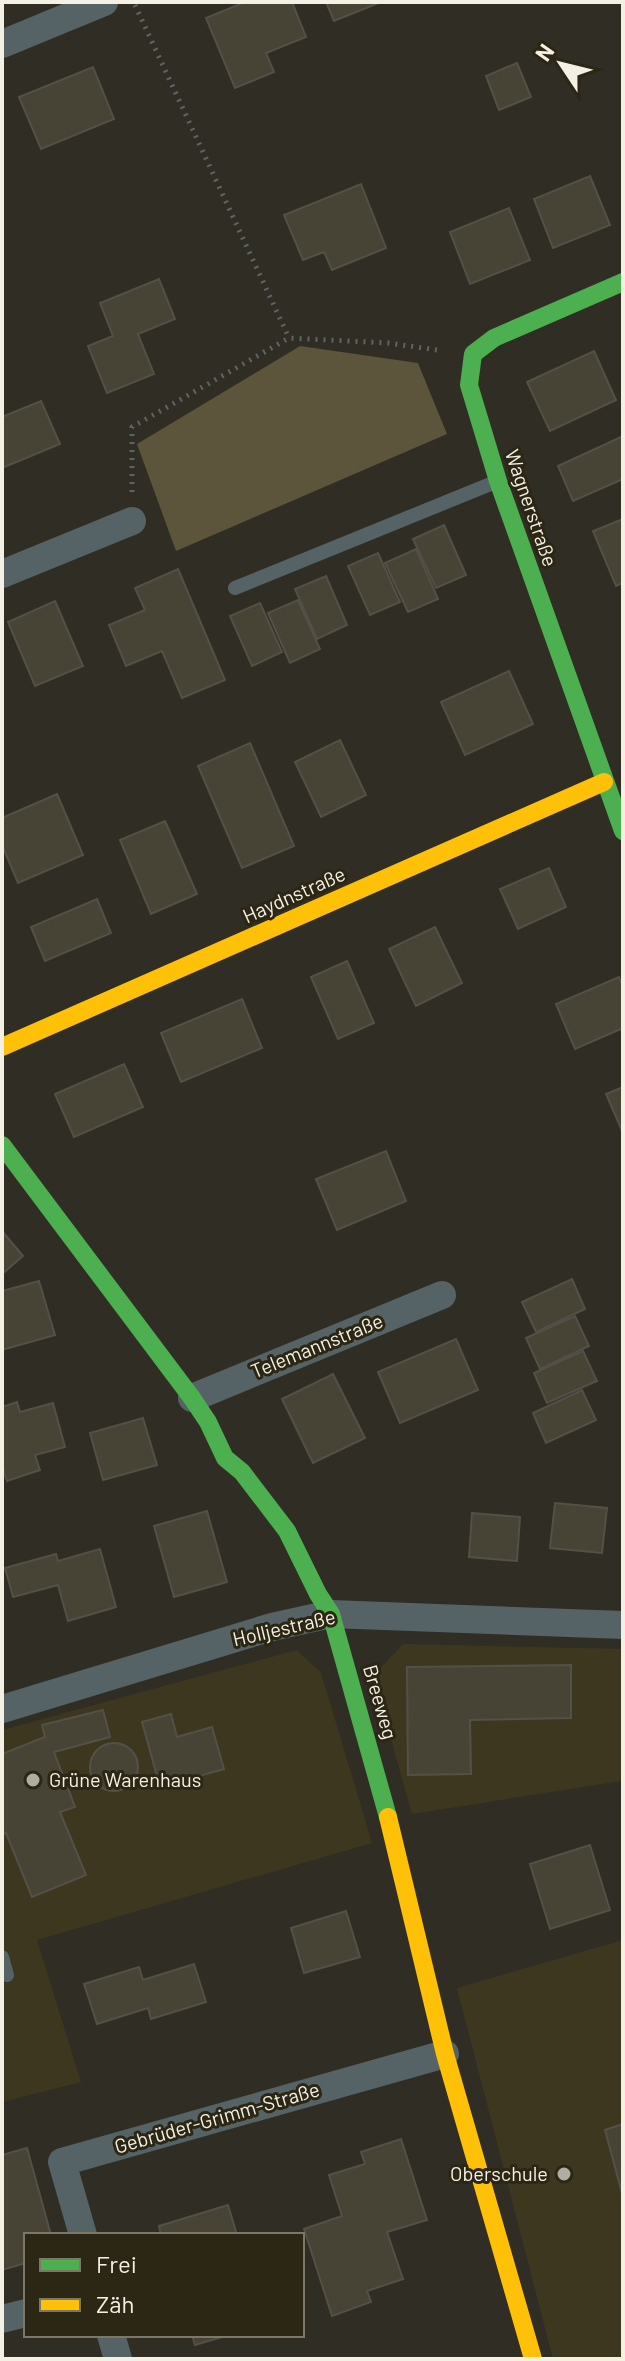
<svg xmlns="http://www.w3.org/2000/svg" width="625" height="2361" font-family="Barlow,sans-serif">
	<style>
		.built { fill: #3e371f }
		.green { fill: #5c543b }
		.building { fill: #474436; stroke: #535048; stroke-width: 2 }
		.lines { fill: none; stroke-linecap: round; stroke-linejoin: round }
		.path { stroke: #5d6565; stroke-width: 5; stroke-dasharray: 2 6; stroke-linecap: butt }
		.lane { stroke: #556366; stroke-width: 14 }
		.street { stroke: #556366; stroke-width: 28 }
		.fast { stroke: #4caf50; stroke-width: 18 }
		.slow { stroke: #ffc107; stroke-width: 18 }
		.poi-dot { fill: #afaca1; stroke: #2c2614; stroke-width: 3 }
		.labels { text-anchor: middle; stroke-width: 6; stroke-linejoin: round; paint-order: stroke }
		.street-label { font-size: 20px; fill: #f4f0e4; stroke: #2c2614 }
		.poi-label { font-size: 20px; fill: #f4f0e4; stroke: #2c2614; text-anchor: start }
	</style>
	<rect width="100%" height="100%" fill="#302d24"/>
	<g class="built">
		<path d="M403,1644L623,1649L621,1781L412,1814L373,1676Z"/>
		<path d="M297,1650L321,1673L372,1843L37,1940L81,2082L2,2102V1730Z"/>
		<path d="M623,1940V2359H553L457,1988Z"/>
	</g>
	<path class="green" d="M300,346L418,363L447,434L176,551L137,444Z"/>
	<g class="building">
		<path d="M245,2H292L306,37L266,53L274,72L235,88L206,18Z"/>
		<path d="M326,2H381L334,21Z"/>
		<path d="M517,63L531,97L499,110L486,76Z"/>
		<path d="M93,67L114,119L41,149L19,97Z"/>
		<path d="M590,176L610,225L553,248L534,199Z"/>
		<path d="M361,184L386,248L332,270L324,252L303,260L284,215Z"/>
		<path d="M509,208L530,260L470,284L450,232Z"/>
		<path d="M159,279L175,319L138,334L154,374L107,393L88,346L113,336L100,303Z"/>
		<path d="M594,351L616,400L550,431L527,382Z"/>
		<path d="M41,401L60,444L2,468V417Z"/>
		<path d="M623,436V479L573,501L558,466Z"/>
		<path d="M623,519V583L616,586L593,531Z"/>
		<path d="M444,525L466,575L436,588L413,539Z"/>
		<path d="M416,549L438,599L408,612L385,563Z"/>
		<path d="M378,553L400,602L370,615L348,566Z"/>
		<path d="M178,569L225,680L182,698L162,651L126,666L109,625L145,610L135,588Z"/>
		<path d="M326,576L347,625L317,639L295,589Z"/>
		<path d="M298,600L320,649L290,663L268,613Z"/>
		<path d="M55,601L83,666L35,686L8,622Z"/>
		<path d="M260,603L282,652L252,666L230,616Z"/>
		<path d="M509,671L533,724L465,755L441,702Z"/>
		<path d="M340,740L366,795L321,817L295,762Z"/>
		<path d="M250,743L294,846L242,868L198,766Z"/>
		<path d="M57,794L83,855L18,883L2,845V818Z"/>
		<path d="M165,821L197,894L151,914L120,840Z"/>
		<path d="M549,868L566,907L518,929L500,889Z"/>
		<path d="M97,899L111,933L45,961L31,927Z"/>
		<path d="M435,927L462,983L416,1006L389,949Z"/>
		<path d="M347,961L374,1023L338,1039L311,977Z"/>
		<path d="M619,977L623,987V1028L575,1049L556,1004Z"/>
		<path d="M242,999L262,1048L181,1082L161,1033Z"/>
		<path d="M124,1064L143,1107L74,1137L55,1094Z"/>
		<path d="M623,1087V1133L606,1094Z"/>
		<path d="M386,1151L406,1201L337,1230L316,1179Z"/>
		<path d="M2,1231L23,1256L2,1274Z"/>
		<path d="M572,1279L585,1309L536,1332L522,1302Z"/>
		<path d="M39,1281L55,1335L2,1350V1291Z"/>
		<path d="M575,1316L589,1346L540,1369L526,1338Z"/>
		<path d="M456,1339L478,1390L400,1423L378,1372Z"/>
		<path d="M583,1351L597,1381L547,1403L534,1373Z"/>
		<path d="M333,1374L365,1438L313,1463L282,1399Z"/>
		<path d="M582,1390L596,1420L546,1443L533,1413Z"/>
		<path d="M17,1402L20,1412L53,1403L65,1447L35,1455L40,1470L7,1481L2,1466V1407Z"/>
		<path d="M143,1418L157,1465L103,1480L90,1433Z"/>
		<path d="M555,1503L607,1508L602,1553L550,1548Z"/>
		<path d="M207,1511L227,1582L174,1597L154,1526Z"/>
		<path d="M472,1513L520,1517L517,1561L469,1557Z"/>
		<path d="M100,1549L116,1607L68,1621L58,1585L13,1597L5,1568L56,1554L58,1561Z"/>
		<path d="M571,1665V1718L470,1720L471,1774L408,1775L407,1667Z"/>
		<path d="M103,1710L110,1737L54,1752L75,1807L60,1812L86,1875L32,1897L6,1833L2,1835V1754L45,1737L42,1725Z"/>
		<path d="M171,1714L177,1737L212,1727L224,1769L160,1787L142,1722Z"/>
		<circle cx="114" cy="1767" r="24"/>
		<path d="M590,1845L610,1910L550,1929L530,1864Z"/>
		<path d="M346,1911L360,1957L304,1973L291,1928Z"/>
		<path d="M194,1964L206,2002L151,2019L148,2008L97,2024L84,1984L139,1967L143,1980Z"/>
		<path d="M623,2124V2197L605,2130Z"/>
		<path d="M401,2139L427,2220L387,2232L403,2279L367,2291L371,2302L332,2316L304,2229L342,2216L329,2175L365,2164L361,2152Z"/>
		<path d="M27,2148L51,2235H26V2263L2,2270V2155Z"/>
		<path d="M228,2205L237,2235H161L159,2226Z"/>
		<path d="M192,2335H229L195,2345Z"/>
	</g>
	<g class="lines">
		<g class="path">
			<path d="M135,5L289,338"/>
			<path d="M132,492V427L289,338L388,343L437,350"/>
		</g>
		<g class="lane">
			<path d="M235,588L493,483"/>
			<path d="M2,1957L7,1975"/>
		</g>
		<g class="street">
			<path d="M2,44L104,2"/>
			<path d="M2,574L132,521"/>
			<path d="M192,1398L442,1295"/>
			<path d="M2,1709L272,1627L331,1614L623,1625"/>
			<path d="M83,2235L62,2162L445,2054"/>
			<path d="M2,2319L26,2313"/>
			<path d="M111,2335L118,2359"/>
		</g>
		<g class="fast">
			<path d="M623,282L494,338L473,354L469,385L498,481L623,831"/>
			<path d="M2,1145L192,1398L208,1422L225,1458L242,1472L287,1531L318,1594L331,1614L388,1817"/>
		</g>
		<g class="slow">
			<path d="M2,1047L604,782"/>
			<path d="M388,1817L445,2054L533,2359"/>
		</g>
	</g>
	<g class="poi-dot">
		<circle cx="33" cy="1780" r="8"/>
		<circle cx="564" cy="2174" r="8"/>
	</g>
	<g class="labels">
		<g class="street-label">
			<text transform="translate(531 508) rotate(71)" y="7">Wagnerstraße</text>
			<text transform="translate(294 895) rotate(-24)" y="7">Haydnstraße</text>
			<text transform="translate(317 1346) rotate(-22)" y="7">Telemannstraße</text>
			<text transform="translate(284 1628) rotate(-13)" y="7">Holljestraße</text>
			<text transform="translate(380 1702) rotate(74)" y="7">Breeweg</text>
			<text transform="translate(217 2118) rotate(-16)" y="7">Gebrüder-Grimm-Straße</text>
		</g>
		<g class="poi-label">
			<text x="49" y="1787">Grüne Warenhaus</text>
			<text x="548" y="2181" text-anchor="end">Oberschule</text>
		</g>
	</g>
	<rect width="625" height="2361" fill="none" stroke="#f4f0e4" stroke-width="8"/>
	<rect x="24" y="2233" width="280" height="104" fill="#2c2614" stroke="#7c7767" stroke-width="2"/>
	<rect x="40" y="2259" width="40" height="12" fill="#4caf50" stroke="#7c7767" stroke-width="2"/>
	<text x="96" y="2273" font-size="24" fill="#f4f0e4">Frei</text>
	<rect x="40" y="2299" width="40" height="12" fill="#ffc107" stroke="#7c7767" stroke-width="2"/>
	<text x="96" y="2313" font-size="24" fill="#f4f0e4">Zäh</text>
	<g transform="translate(561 64) rotate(305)" stroke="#2c2614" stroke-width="6" paint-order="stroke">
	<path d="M0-6L14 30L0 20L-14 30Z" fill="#f4f0e4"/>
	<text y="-12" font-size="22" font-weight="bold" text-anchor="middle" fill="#f4f0e4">N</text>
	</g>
</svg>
